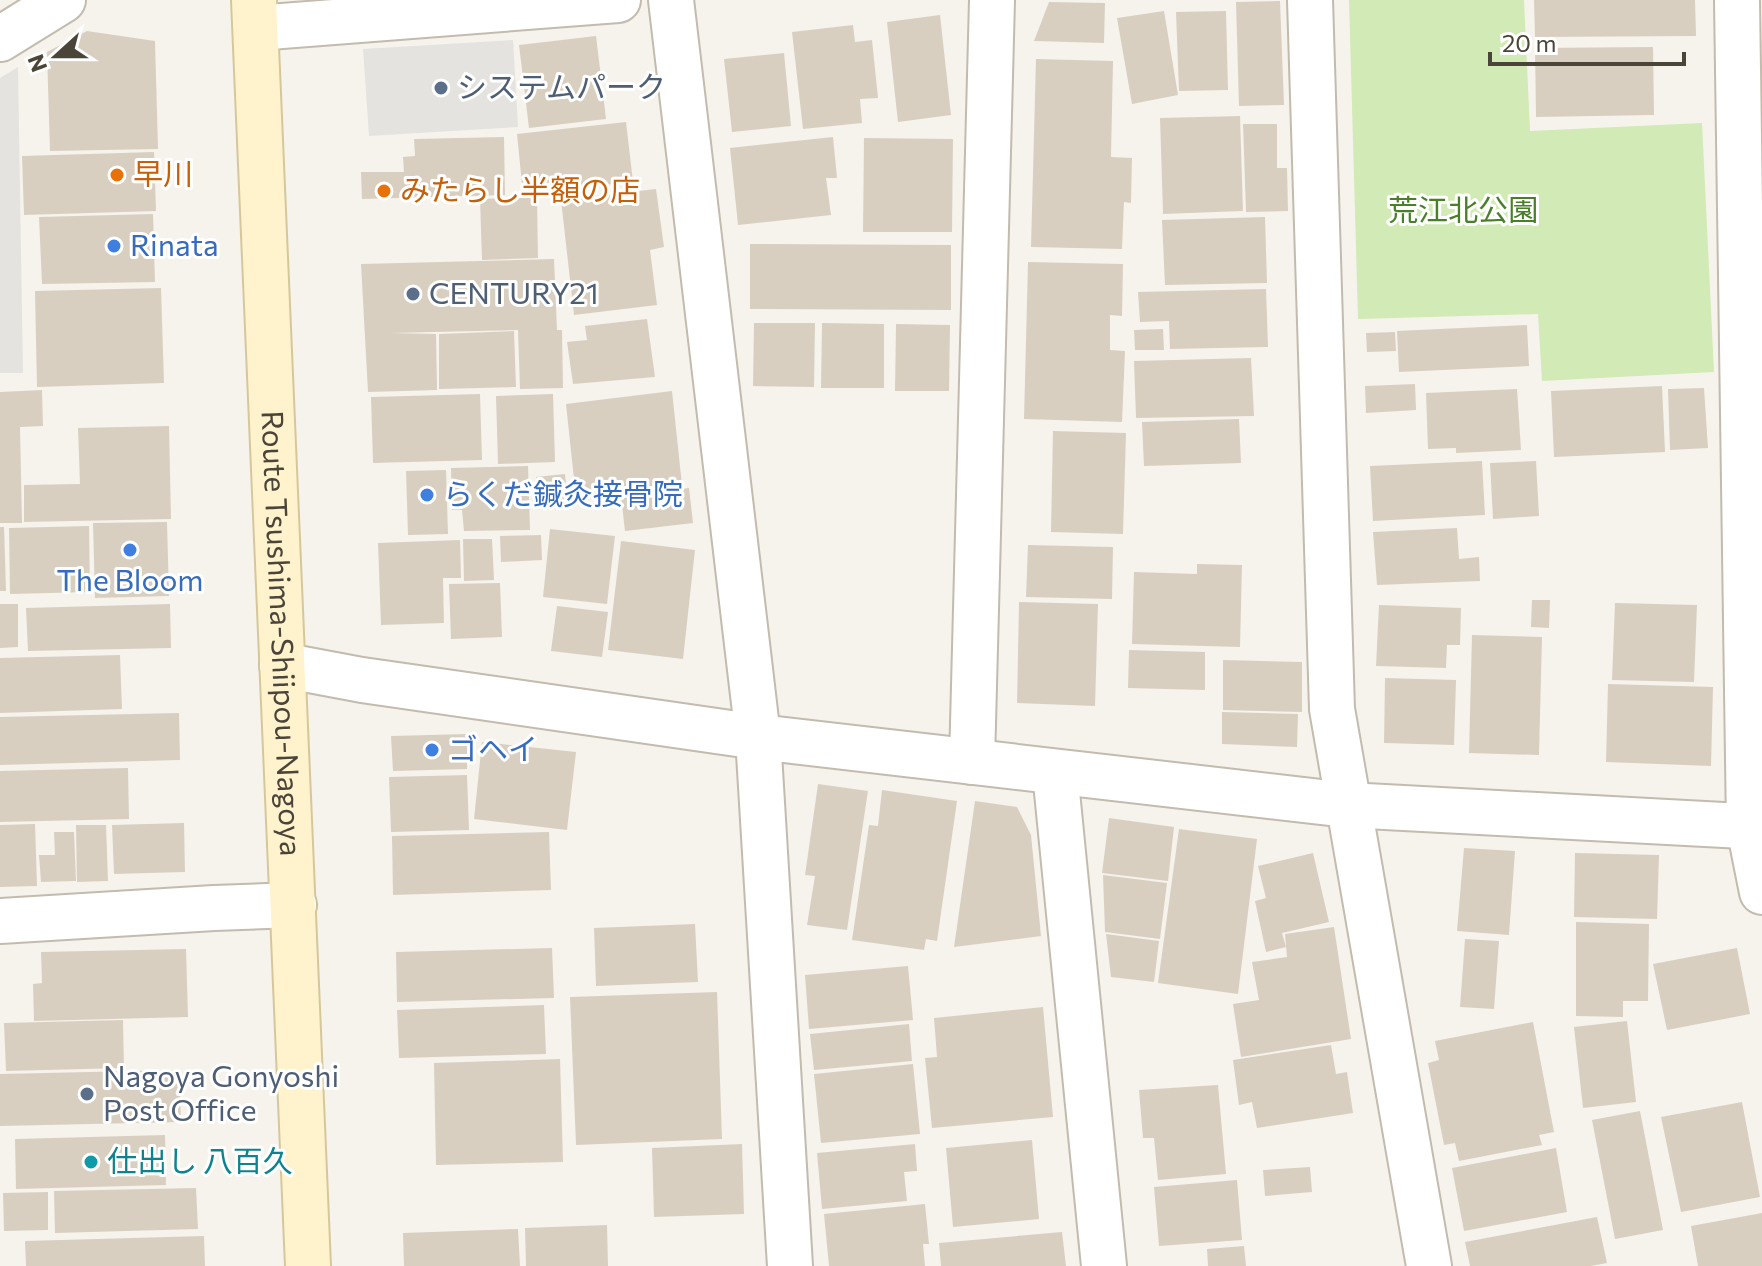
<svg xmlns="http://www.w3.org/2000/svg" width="1762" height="1266" font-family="Commissioner,'Noto Sans JP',sans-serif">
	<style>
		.green { fill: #d2eab5 }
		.parking { fill: #e5e3e0 }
		.building { fill: #d8cfc1 }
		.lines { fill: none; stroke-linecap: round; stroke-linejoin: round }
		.street-casing { stroke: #c2bbae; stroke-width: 48 }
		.secondary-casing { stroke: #d6c79b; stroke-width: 48 }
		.street { stroke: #fff; stroke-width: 44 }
		.secondary { stroke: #fff3cd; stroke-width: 44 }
		.service-dot { fill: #5c6f8a; stroke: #fff; stroke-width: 3 }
		.food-dot { fill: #e8710a; stroke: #fff; stroke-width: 3 }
		.shop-dot { fill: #3f7fe0; stroke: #fff; stroke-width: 3 }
		.culture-dot { fill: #0f9aa8; stroke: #fff; stroke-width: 3 }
		.labels { text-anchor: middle; stroke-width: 6; stroke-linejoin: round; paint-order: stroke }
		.service-label { font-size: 30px; fill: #4e5e75; stroke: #fff; text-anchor: start }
		.food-label { font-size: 30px; fill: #c56008; stroke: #fff; text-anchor: start }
		.park-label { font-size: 30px; fill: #4a7f2a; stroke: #fff }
		.shop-label { font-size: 30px; fill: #366cbe; stroke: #fff; text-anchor: start }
		.street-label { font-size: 30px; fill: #4b4439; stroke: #fff }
		.culture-label { font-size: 30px; fill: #0d838f; stroke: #fff; text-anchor: start }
	</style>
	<rect width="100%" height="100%" fill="#f6f3ec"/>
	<path class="green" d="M1349,0H1524L1530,131L1702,123L1714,372L1542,381L1538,314L1358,319Z"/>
	<g class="parking">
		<path d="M513,40L518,127L369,136L363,49Z"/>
		<path d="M18,67L23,373H0V78Z"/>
	</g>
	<g class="building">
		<path d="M1534,0H1695L1696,36L1535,37Z"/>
		<path d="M1280,1L1284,105L1239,106L1236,2Z"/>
		<path d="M1049,2L1105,3L1104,43L1034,41Z"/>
		<path d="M1164,11L1178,95L1132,104L1117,18Z"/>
		<path d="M1226,11L1228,90L1179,91L1176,12Z"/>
		<path d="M940,15L951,115L898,122L887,22Z"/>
		<path d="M853,25L855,42L872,40L878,98L860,99L862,123L803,129L792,32Z"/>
		<path d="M87,31L155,41L158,149L50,151L47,52Z"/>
		<path d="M596,36L606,119L529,128L519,45Z"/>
		<path d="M1653,47L1654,115L1536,117L1535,48Z"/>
		<path d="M784,53L791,126L732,132L724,59Z"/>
		<path d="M1036,59L1113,61L1111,157L1132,158L1131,203L1124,202L1122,249L1031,247Z"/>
		<path d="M1240,116L1243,211L1163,214L1160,118Z"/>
		<path d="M626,122L633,182L523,194L517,134Z"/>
		<path d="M1243,124H1277V168H1287L1288,211L1246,212Z"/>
		<path d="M504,137L505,195L362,199L361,172H404L403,157L415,156L414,139Z"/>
		<path d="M833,137L837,178H826L831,215L738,225L730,148Z"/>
		<path d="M864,138L953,139L952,232H863Z"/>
		<path d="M154,152L156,211L24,215L22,156Z"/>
		<path d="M656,189L664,247L650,250L657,305L574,315L561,200Z"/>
		<path d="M537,197L538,258L482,260L480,199Z"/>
		<path d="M153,214L155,282L42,284L39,217Z"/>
		<path d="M1265,217L1267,283L1165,285L1162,220Z"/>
		<path d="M750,244L951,245V310L750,309Z"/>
		<path d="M554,259L557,330H562L563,388L520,389L518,330L390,333L436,334L437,390L368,392L361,264Z"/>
		<path d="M1028,262L1123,264L1122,316L1110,315V350L1125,351L1122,422L1024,419Z"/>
		<path d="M161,288L164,383L37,387L35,291Z"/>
		<path d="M1266,289L1268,347L1170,349L1169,321L1140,322L1138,292Z"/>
		<path d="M647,319L655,377L573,384L567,342L587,340L585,326Z"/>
		<path d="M754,323H815L814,387L753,386Z"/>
		<path d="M822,323L884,324V388H821Z"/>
		<path d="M896,324L950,325L949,391H895Z"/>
		<path d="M1527,325L1529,366L1399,372L1397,331Z"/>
		<path d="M1163,329L1164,350H1135L1134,330Z"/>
		<path d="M514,331L516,387L439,389V334Z"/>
		<path d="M1395,332L1396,351L1367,352L1366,333Z"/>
		<path d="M1251,358L1254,416L1136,418L1134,361Z"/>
		<path d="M1415,384L1416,410L1366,413L1365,386Z"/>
		<path d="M1662,386L1665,452L1554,457L1551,391Z"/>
		<path d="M1704,388L1708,448L1670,450L1668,389Z"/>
		<path d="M1517,389L1521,450L1456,453V448L1428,449L1426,393Z"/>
		<path d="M42,390L43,426L20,427L22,523H0V392Z"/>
		<path d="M672,391L682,485L576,498L566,404Z"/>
		<path d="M480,394L482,460L373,463L371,397Z"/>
		<path d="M553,394L555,462L498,464L496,396Z"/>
		<path d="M1239,419L1241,463L1144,466L1142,422Z"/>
		<path d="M169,426L171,519L24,522V485L80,484L78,428Z"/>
		<path d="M1053,431L1126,433L1123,534L1051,532Z"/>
		<path d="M1482,461L1485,515L1373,521L1370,466Z"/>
		<path d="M1536,461L1539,516L1493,519L1490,463Z"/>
		<path d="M528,466L530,530L464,531L462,510H452L451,468Z"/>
		<path d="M446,470L448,534L408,535L406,471Z"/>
		<path d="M565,474L568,505L540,508L536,477Z"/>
		<path d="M689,488L693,523L625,531L621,496Z"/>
		<path d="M167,522L169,596L95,598L93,523Z"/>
		<path d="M89,526L90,592L10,594L9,528Z"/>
		<path d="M0,527H4L6,591H0Z"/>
		<path d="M1457,528L1459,559L1479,557L1480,581L1377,585L1373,532Z"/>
		<path d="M550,529L615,536L607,604L543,597Z"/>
		<path d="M541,535L542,560L501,562L500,536Z"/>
		<path d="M463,539H492L494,580L464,581Z"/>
		<path d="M460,540L461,578H443L444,623L381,625L378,543Z"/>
		<path d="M621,541L695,550L683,659L608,650Z"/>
		<path d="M1028,545L1113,547L1112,599L1026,597Z"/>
		<path d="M1197,564L1242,565L1240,647L1132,644L1134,572L1197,574Z"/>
		<path d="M500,583L502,637L451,639L449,584Z"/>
		<path d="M1532,600H1550L1549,628L1531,627Z"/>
		<path d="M1019,602L1098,604L1095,706L1017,703Z"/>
		<path d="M1615,603L1697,605L1694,682L1612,680Z"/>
		<path d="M0,604H18V647L0,648Z"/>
		<path d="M170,604L171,648L28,651L26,608Z"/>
		<path d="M1379,605L1461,608L1460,645H1447L1446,668L1376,666Z"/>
		<path d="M557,606L608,612L602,657L551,651Z"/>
		<path d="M1472,635L1542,637L1539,755L1469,753Z"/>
		<path d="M1129,650L1205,652V690L1128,688Z"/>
		<path d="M120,655L122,709L0,713V658Z"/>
		<path d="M1223,660L1302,662V712L1223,710Z"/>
		<path d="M1385,678L1456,680L1454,745L1384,743Z"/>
		<path d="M1608,684L1713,687L1711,766L1606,762Z"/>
		<path d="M1222,712L1298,714L1297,747L1222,744Z"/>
		<path d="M179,713L180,760L0,765V717Z"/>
		<path d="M467,734V769L393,771L391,736Z"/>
		<path d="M482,742L576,752L567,830L474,819Z"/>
		<path d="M128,768L129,819L0,822V771Z"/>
		<path d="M467,775L469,830L391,832L389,777Z"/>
		<path d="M818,784L868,791L847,930L807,925L815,876L805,875Z"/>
		<path d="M882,790L957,801L937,941L926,939L924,950L852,940L869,825L878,826Z"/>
		<path d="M975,801L1017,807L1031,835L1041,936L954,947Z"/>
		<path d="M1109,818L1174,827L1168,881L1102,873Z"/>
		<path d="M184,823L185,872L114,874L112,825Z"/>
		<path d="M35,824L37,886L0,887V825Z"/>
		<path d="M76,825H106L108,881L77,882Z"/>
		<path d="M1179,829L1257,839L1238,994L1158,983Z"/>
		<path d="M54,832H74L76,881L41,882L39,855H55Z"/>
		<path d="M549,832L551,890L393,895L392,836Z"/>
		<path d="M1464,848L1515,851L1509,935L1457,931Z"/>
		<path d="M1313,853L1329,922L1282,933L1286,947L1266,952L1255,901L1266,898L1258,866Z"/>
		<path d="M1575,853L1659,855L1657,919L1574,917Z"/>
		<path d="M1103,875L1167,883L1160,939L1105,932Z"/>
		<path d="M1576,922L1649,924L1648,1001H1623V1017L1576,1016Z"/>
		<path d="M695,924L698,982L596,986L594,928Z"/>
		<path d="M1334,927L1351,1039L1241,1057L1233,1004L1259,1000L1252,962L1287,957L1285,934Z"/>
		<path d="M1106,934L1159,941L1154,982L1111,977Z"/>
		<path d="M1465,939L1499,941L1494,1009L1460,1007Z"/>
		<path d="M552,948L554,998L397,1002L396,952Z"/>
		<path d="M1737,948L1750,1014L1667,1030L1653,964Z"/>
		<path d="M186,949L188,1017L34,1021L33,984L42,983L41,952Z"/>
		<path d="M908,966L913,1020L809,1029L805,975Z"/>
		<path d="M717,992L722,1139L576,1145L570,997Z"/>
		<path d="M544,1005L546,1054L399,1058L397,1010Z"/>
		<path d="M1043,1007L1053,1117L932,1128L925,1058L937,1057L934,1018Z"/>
		<path d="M123,1020L124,1068L6,1071L4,1023Z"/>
		<path d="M1627,1021L1636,1102L1583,1108L1574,1027Z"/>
		<path d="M1533,1022L1554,1132L1539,1135L1542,1145L1459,1161L1455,1143L1444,1145L1428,1063L1439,1060L1435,1041Z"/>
		<path d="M909,1024L912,1061L814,1070L810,1034Z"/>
		<path d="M1331,1045L1336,1074L1347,1072L1353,1113L1257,1128L1252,1102L1239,1105L1233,1060Z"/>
		<path d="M560,1059L563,1162L436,1165L434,1063Z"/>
		<path d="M913,1064L920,1134L821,1143L814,1074Z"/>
		<path d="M179,1070L181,1122L0,1126V1074Z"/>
		<path d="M1218,1085L1226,1174L1158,1180L1154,1138H1143L1139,1090Z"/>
		<path d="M1742,1102L1760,1197L1681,1212L1661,1117Z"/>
		<path d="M1640,1111L1663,1230L1615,1239L1592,1120Z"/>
		<path d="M165,1135L166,1185L16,1189L15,1139Z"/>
		<path d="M1032,1140L1039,1219L953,1227L946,1148Z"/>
		<path d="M742,1144L744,1214L654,1217L652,1148Z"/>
		<path d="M915,1144L917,1171L904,1172L907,1201L822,1209L817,1153Z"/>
		<path d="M1556,1148L1567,1212L1464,1231L1452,1168Z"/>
		<path d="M1310,1167L1312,1192L1265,1196L1263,1170Z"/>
		<path d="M1237,1180L1242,1240L1159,1246L1154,1187Z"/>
		<path d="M196,1188L198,1229L55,1233L54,1191Z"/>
		<path d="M48,1192V1230L4,1231L3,1193Z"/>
		<path d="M925,1204L929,1244H923L925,1266H829L824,1214Z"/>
		<path d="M1762,1213V1266H1698L1691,1226Z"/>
		<path d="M1597,1217L1607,1263L1591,1266H1470L1465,1242Z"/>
		<path d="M607,1225L608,1266H526L525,1228Z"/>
		<path d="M518,1229L520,1266H404L403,1233Z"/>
		<path d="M1062,1232L1066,1266H941L939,1243Z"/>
		<path d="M204,1236L205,1266H26L25,1241Z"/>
		<path d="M1244,1246L1246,1266H1208L1207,1249Z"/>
	</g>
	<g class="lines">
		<g class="street-casing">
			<g id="street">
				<path d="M671,0L758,737L790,1266"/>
				<path d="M1310,0L1332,709L1429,1266"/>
				<path d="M1737,0L1749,827L1762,892"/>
				<path d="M256,28L618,0"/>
				<path d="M0,39L63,0"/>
				<path d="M282,665L362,680L758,737L1347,805L1762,827"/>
				<path d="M972,762L992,0"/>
				<path d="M1055,772L1104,1266"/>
				<path d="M0,921L214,908L294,905"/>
			</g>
		</g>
		<g class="secondary-casing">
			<g id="secondary">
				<path id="s1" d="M254,0L308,1266"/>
			</g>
		</g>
		<use href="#street" class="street"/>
		<use href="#secondary" class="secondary"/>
	</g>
	<g class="service-dot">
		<circle cx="441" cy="88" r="8"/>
		<circle cx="413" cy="294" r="8"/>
		<circle cx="87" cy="1094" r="8"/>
	</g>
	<g class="food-dot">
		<circle cx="117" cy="175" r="8"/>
		<circle cx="384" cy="191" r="8"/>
	</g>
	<g class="shop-dot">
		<circle cx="114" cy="246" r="8"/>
		<circle cx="427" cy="495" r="8"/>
		<circle cx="130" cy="550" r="8"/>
		<circle cx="432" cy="750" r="8"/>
	</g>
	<circle class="culture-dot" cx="91" cy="1162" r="8"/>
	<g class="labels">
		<g class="service-label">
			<text x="457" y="98">システムパーク</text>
			<text x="429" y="304">CENTURY21</text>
			<text x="103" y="1087">Nagoya Gonyoshi<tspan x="103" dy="34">Post Office</tspan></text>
		</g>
		<g class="food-label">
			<text x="133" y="185">早川</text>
			<text x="400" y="201">みたらし半額の店</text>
		</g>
		<g class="park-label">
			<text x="1463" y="221">荒江北公園</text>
		</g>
		<g class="shop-label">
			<text x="130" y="256">Rinata</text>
			<text x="443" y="505">らくだ鍼灸接骨院</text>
			<text x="130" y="591" text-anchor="middle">The Bloom</text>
			<text x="448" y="760">ゴヘイ</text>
		</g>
		<g class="street-label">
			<text dy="10" stroke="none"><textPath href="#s1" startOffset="634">Route Tsushima-Shiipou-Nagoya</textPath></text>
		</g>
		<g class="culture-label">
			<text x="107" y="1172">仕出し 八百久</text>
		</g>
	</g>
	<g transform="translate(56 56) rotate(249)" stroke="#ffffff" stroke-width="6" paint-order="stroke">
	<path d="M0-6L14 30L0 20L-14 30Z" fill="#4b4439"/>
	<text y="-12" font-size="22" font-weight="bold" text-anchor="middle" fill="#4b4439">N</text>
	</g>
	<path d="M1490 52v12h194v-12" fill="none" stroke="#4b4439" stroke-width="4"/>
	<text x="1502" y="52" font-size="24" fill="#4b4439" stroke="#ffffff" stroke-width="6" paint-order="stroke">20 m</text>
</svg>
